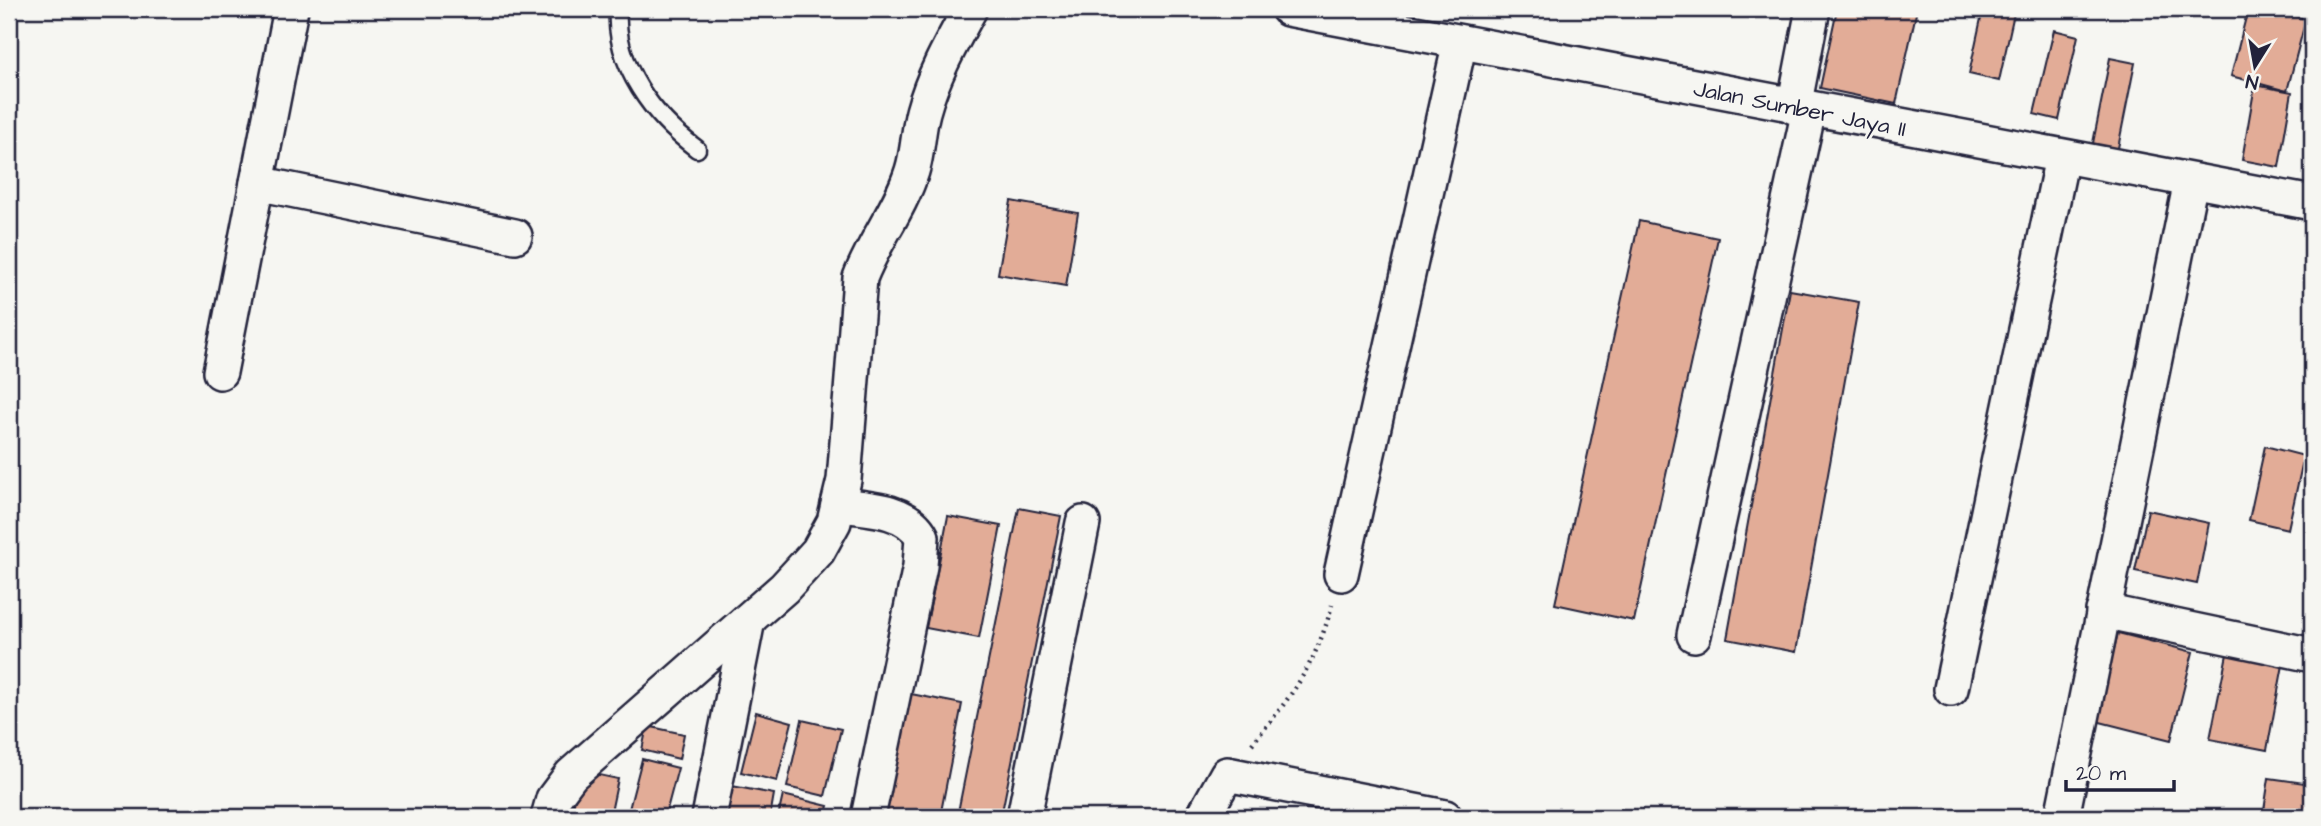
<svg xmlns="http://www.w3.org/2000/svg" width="2321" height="826" font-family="'Architects Daughter',sans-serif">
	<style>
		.building { fill: #e2ac97; stroke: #22223b; stroke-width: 2 }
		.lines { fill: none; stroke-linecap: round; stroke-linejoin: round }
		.service-casing { stroke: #22223b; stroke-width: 21 }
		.minor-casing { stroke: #22223b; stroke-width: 38 }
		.path { stroke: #22223b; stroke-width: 4.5; stroke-dasharray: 2 5; stroke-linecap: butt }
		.service { stroke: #f6f6f2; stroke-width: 16 }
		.minor { stroke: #f6f6f2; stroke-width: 33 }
		.labels { text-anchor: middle; stroke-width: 5; stroke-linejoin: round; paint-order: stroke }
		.street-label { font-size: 23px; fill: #22223b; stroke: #f6f6f2 }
	</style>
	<rect width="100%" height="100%" fill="#f6f6f2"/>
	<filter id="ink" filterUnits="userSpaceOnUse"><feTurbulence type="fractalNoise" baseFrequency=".0143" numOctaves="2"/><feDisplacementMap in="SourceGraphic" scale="14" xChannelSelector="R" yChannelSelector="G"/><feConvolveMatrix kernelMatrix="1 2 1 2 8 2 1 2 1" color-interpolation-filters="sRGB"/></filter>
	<g filter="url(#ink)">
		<g class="building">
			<path d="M1837,9H1917L1896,104L1820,88Z"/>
			<path d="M1983,9H2015L1999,81L1969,74Z"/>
			<path d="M2248,9H2266L2306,19L2287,91L2231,76Z"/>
			<path d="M2054,30L2078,36L2059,120L2034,114Z"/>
			<path d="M2110,58L2135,63L2117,153L2092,148Z"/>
			<path d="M2255,85L2292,92L2279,167L2242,160Z"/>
			<path d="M1011,201L1078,213L1066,286L998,274Z"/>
			<path d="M1639,221L1718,238L1634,621L1555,604Z"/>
			<path d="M1790,290L1859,302L1796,652L1727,639Z"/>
			<path d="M2265,446L2304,456L2288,529L2249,520Z"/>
			<path d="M1019,508L1061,516L1001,817H957Z"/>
			<path d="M2148,510L2209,523L2197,584L2135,571Z"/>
			<path d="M948,516L1001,526L979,638L926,628Z"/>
			<path d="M2118,633L2193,652L2171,740L2096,721Z"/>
			<path d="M2227,654L2283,665L2267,750L2210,739Z"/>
			<path d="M906,693L962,704L940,817H881Z"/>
			<path d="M756,712L792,722L777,781L741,772Z"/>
			<path d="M802,720L841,729L825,796L787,787Z"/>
			<path d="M647,726L684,734L679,759L642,750Z"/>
			<path d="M642,759L678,768L665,817H627Z"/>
			<path d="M581,771L618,779L610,817H571Z"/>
			<path d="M2269,778L2312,784V817H2263Z"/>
			<path d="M732,786L774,794L770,817H726Z"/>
			<path d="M783,795L828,806L825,817H778Z"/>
		</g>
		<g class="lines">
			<g class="service-casing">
				<path id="service" d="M618,9C614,66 654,117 697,149"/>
			</g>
			<g class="minor-casing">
				<g id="minor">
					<path d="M1288,9L2312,203"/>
					<path d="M1794,107L1813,9"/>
					<path d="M257,183L515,236"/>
					<path d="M220,372L291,9"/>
					<path d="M838,505C866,508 908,509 922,537L920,566L868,817"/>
					<path d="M1341,574L1460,42"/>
					<path d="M2103,611L2312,655"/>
					<path d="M1694,635L1809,110"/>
					<path d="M1951,689L2062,157"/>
					<path d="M548,817L553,799L571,775L784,588L818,551L834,522L844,480L860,278C874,241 900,209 912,171C918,152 918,131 923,112C933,75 952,42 970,9"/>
					<path d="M709,817L748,620"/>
					<path d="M1024,817L1083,523"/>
					<path d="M1203,817L1227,774L1445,817"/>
					<path d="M2062,817L2191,181"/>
				</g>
			</g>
			<path class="path" d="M1252,744C1291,697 1316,665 1332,605"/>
			<use href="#service" class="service"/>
			<use href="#minor" class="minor"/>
		</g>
	</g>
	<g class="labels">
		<g class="street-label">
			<text transform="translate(1800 108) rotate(11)" y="8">Jalan Sumber Jaya II</text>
		</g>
	</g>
	<rect width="2321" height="826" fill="none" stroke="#f6f6f2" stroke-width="35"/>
	<rect x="18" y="18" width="2286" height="791" fill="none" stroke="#22223b" stroke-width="2.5" filter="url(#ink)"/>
	<g transform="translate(2255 66) rotate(191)" stroke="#f6f6f2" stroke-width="5" paint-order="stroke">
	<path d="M0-5L12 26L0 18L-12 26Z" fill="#22223b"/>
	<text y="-10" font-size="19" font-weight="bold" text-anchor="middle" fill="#22223b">N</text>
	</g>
	<path d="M2066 780v10h108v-10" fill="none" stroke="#22223b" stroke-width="3.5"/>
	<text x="2076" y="780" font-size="21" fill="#22223b" stroke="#f6f6f2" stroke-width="5" paint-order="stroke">20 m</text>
</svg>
